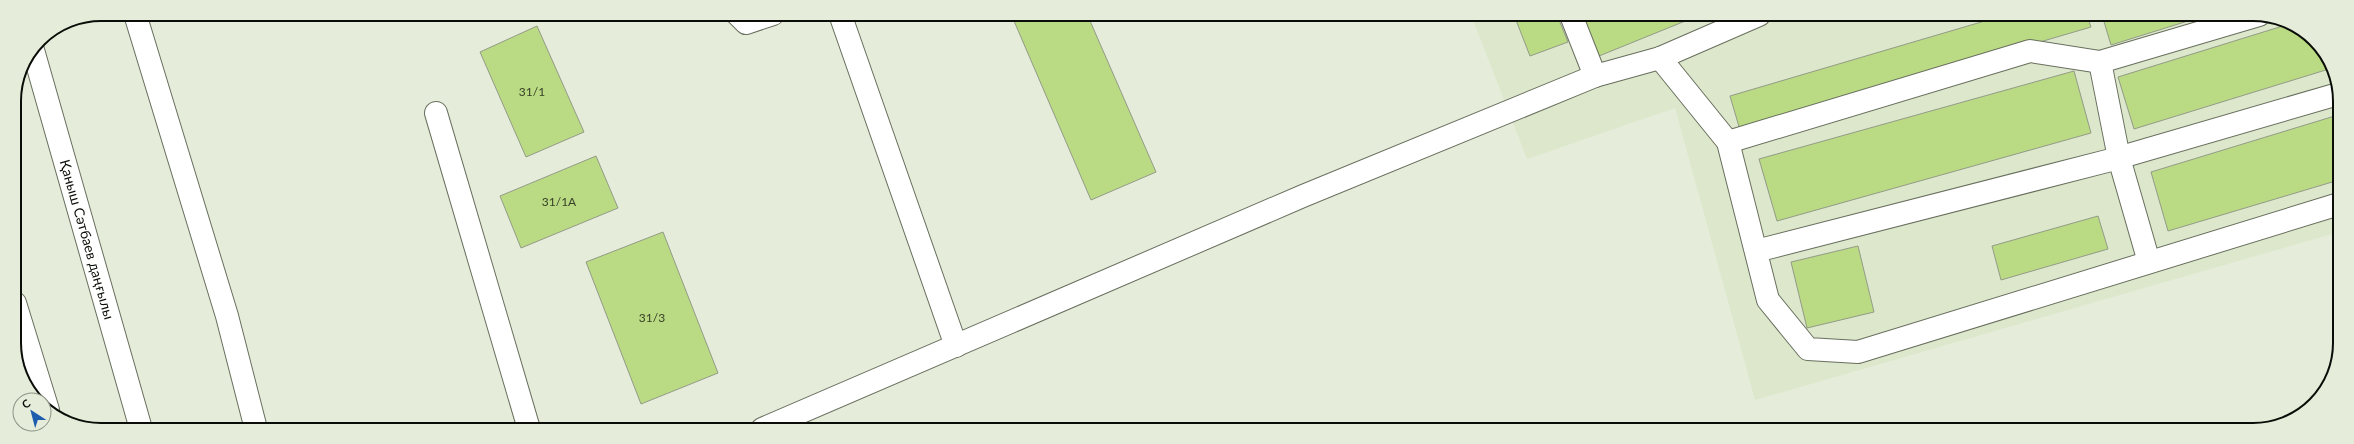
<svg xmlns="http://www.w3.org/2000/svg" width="2354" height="444" font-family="Lato,sans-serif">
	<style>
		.built { fill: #dce7cc }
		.building { fill: #bada83; stroke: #939b88 }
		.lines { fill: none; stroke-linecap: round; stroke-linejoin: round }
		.minor-casing { stroke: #686f5e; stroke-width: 24 }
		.major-casing { stroke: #686f5e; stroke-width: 24 }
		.minor { stroke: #fff; stroke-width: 22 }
		.major { stroke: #fff; stroke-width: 22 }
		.labels { text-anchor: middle; stroke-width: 3.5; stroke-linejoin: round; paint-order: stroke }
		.number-label { font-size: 12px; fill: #374127 }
		.street-label { font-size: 14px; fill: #0b0e08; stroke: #e5edda }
		.rim { fill: none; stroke: #0b0e08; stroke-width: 2 }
	</style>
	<rect width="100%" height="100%" fill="#e5edda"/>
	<g class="built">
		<path d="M788,14H816L791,23Z"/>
		<path d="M1471,15H2264L2310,36L2338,84L2339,232L1755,400L1675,108L1527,159Z"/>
	</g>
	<g class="building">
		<path d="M1011,14H1087L1156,172L1091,200Z"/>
		<path d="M1514,15H1557L1568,42L1530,56Z"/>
		<path d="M1582,15H1700L1599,56Z"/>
		<path d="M2005,15H2087L2091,27L1740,130L1730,96Z"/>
		<path d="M2102,15H2207L2111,45Z"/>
		<path d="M2286,25L2310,36L2329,69L2134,129L2118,77Z"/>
		<path d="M537,26L584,132L526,157L480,52Z"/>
		<path d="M2074,71L2091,133L1777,221L1759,159Z"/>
		<path d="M2338,115L2339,180L2168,231L2151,172Z"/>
		<path d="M596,156L618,208L521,248L500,196Z"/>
		<path d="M2098,216L2108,249L2001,280L1992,246Z"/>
		<path d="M663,232L718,373L641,404L586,262Z"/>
		<path d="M1858,246L1874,312L1807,328L1791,262Z"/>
	</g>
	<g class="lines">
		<g class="minor-casing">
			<g id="minor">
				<path d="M135,14L227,316L256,429"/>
				<path d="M737,14L746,23L773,14"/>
				<path d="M840,14L956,346"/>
				<path d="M1571,15L1595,76"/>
				<path d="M1660,58L1728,142L1768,300L1808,349L1858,352L2339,204"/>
				<path d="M2100,62L2119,158L2149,262"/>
				<path d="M436,113L529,429"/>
				<path d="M1728,142L2030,51L2100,62L2259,15"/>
				<path d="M1756,251L2111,160L2338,94"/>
				<path d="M762,429L1303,196L1595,76L1660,58L1759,15"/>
			</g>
		</g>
		<g class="major-casing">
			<g id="major">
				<path id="s1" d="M33,50L141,429"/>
				<path d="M15,303L48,410"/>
			</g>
		</g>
		<use href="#minor" class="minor"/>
		<use href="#major" class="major"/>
	</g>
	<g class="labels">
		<g class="number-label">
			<text x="532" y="96">31/1</text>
			<text x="559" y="206">31/1А</text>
			<text x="652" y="322">31/3</text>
		</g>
		<g class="street-label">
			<text dy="5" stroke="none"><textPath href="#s1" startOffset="197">Қаныш Сәтбаев даңғылы</textPath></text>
		</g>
	</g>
	<path d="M0 0H2354V444H0ZM101 21H2253A80 80 0 0 1 2333 101V343A80 80 0 0 1 2253 423H101A80 80 0 0 1 21 343V101A80 80 0 0 1 101 21Z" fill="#e5edda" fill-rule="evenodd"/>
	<path class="rim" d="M101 21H2253A80 80 0 0 1 2333 101V343A80 80 0 0 1 2253 423H101A80 80 0 0 1 21 343V101A80 80 0 0 1 101 21Z"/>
	<g transform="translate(32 412) rotate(324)"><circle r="19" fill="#e5edda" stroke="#8e9486"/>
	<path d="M0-3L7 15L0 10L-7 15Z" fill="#1e5dae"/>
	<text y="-6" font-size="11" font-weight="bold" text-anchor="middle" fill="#0b0e08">С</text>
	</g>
</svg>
